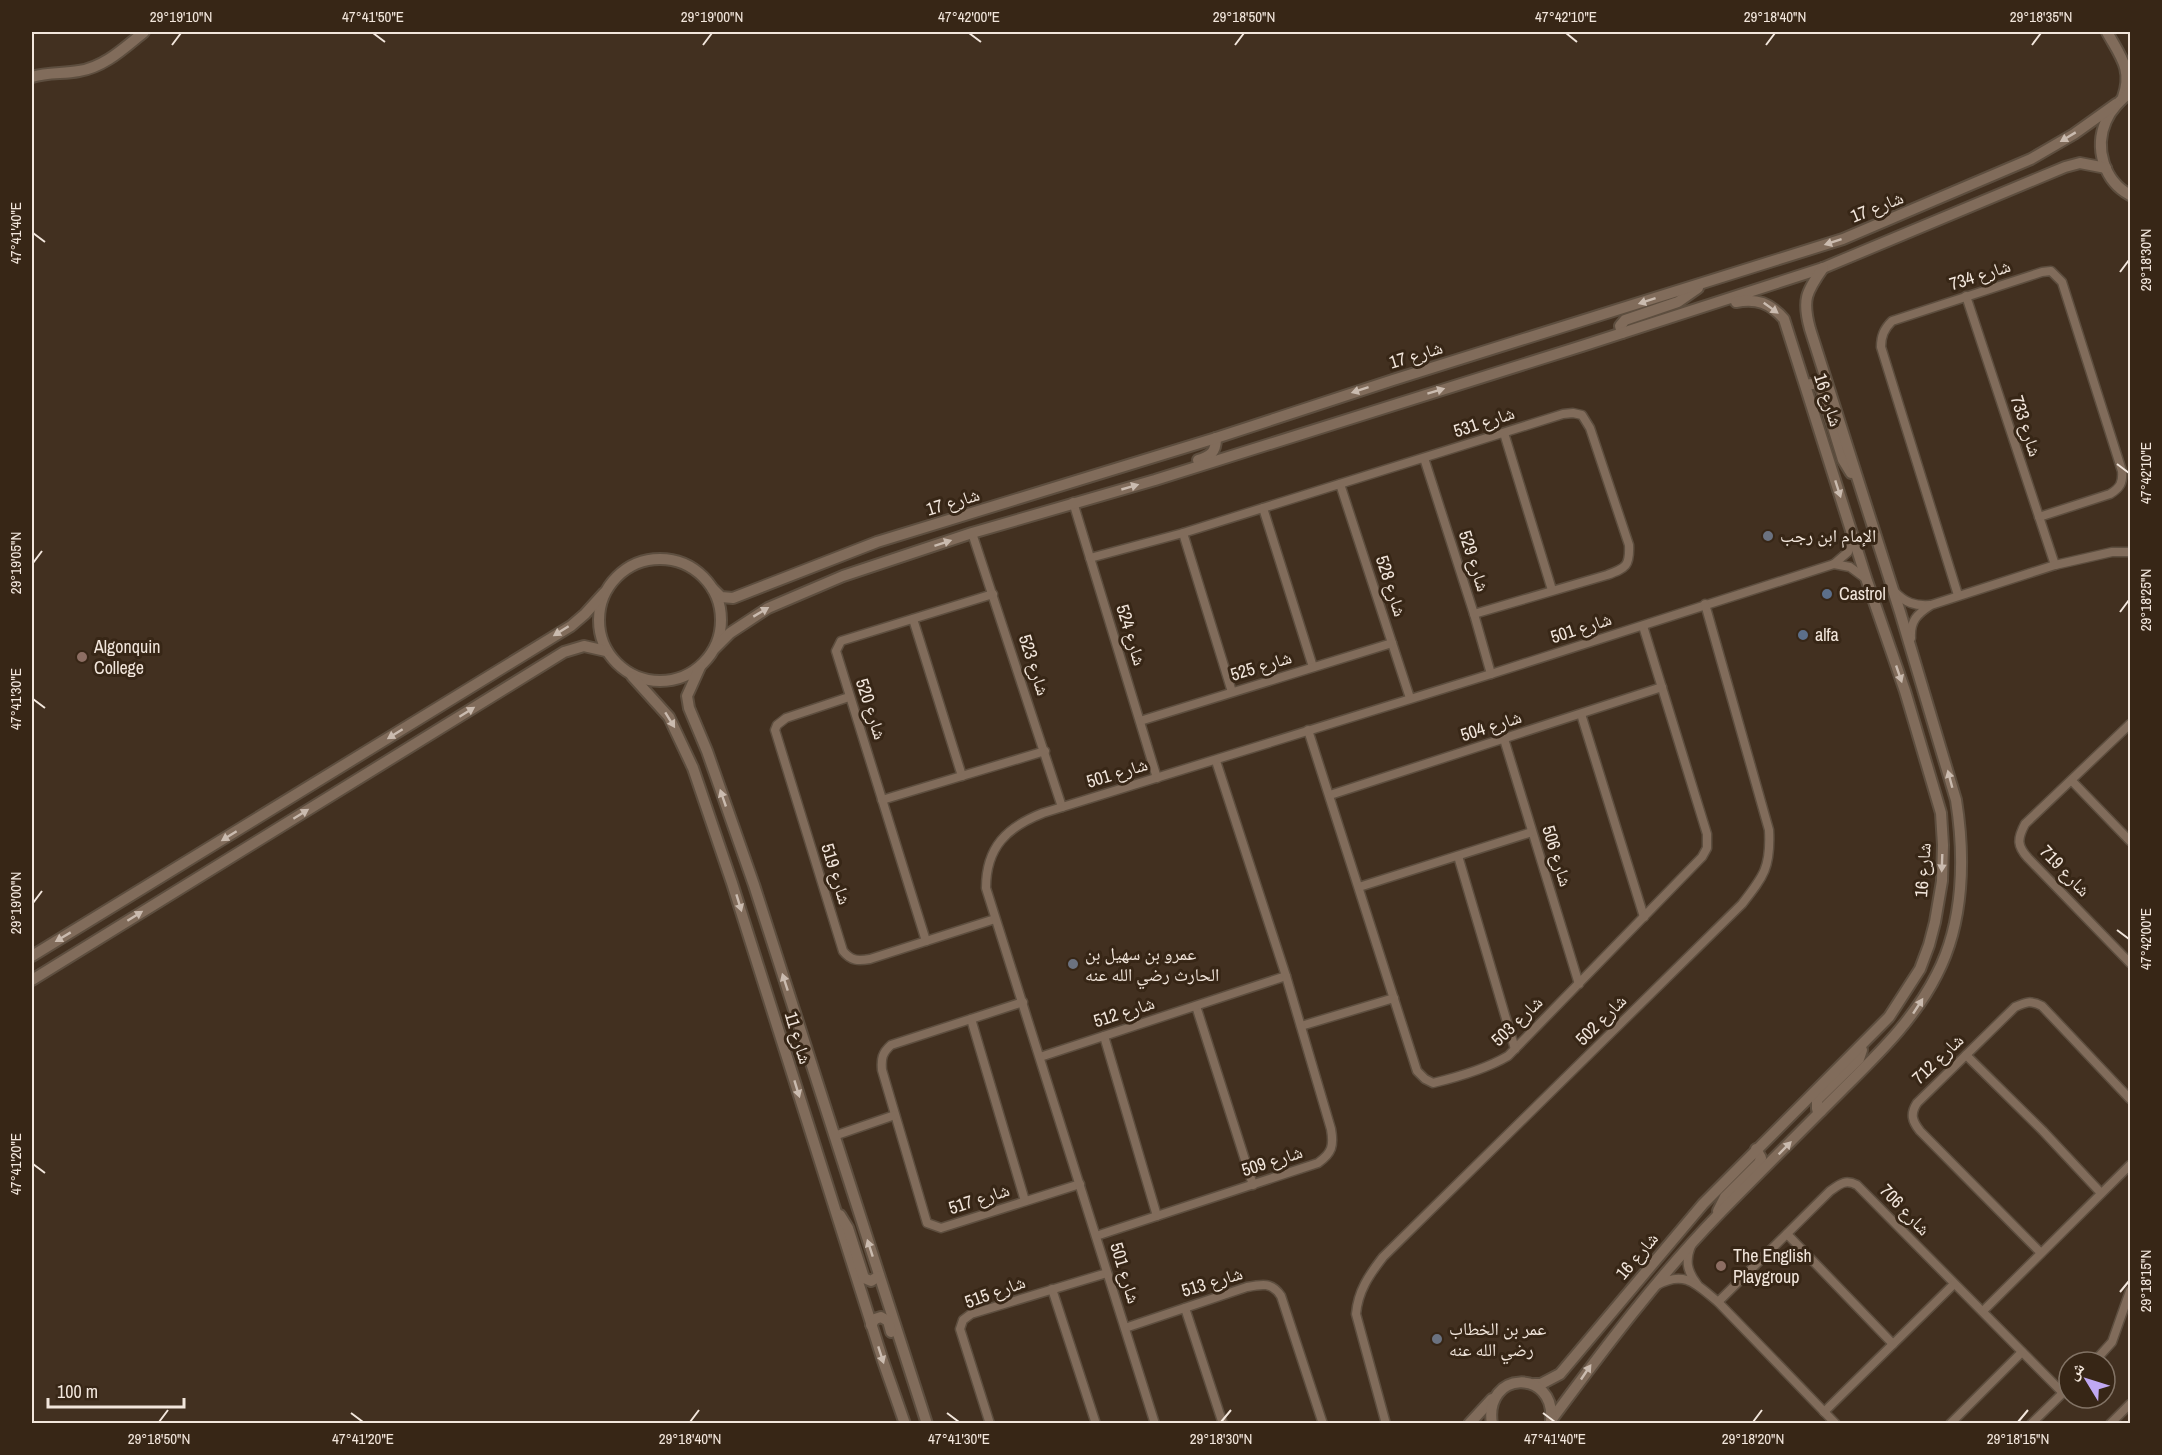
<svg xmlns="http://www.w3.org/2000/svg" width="2162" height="1455" font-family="'Archivo Narrow','Noto Naskh Arabic',sans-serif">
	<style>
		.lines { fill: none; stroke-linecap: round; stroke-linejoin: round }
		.minor-casing { stroke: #5d4e3f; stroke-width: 11 }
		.tertiary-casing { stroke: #5d4e3f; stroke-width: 14 }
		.minor { stroke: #816c5b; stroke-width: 8 }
		.tertiary { stroke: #816c5b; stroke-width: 10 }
		.oneway { fill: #cabbaf }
		.ticks { fill: none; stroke: #f2e6dc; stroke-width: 2 }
		.worship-dot { fill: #6b7280; stroke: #372616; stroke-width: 2 }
		.service-dot { fill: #5c6f8a; stroke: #372616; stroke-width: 2 }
		.education-dot { fill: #8d6e63; stroke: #372616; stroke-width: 2 }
		.labels { text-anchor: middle; stroke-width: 6; stroke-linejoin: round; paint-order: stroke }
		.street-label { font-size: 18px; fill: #f2e6dc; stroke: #372616 }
		.poi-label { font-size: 18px; fill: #f2e6dc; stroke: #372616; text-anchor: start }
		.neatline { fill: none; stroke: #f2e6dc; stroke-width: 2 }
		.ticks-label { font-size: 15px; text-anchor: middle; fill: #f2e6dc }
	</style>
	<rect width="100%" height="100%" fill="#423020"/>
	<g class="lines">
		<g class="minor-casing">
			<g id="minor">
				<path d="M1966,296L2055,565"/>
				<path d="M1504,433L1552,590"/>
				<path d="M1424,458L1474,614L1491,674"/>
				<path d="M1340,484L1410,698"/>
				<path d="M1073,502L1157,778"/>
				<path d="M1263,508L1313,667"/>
				<path d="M972,533L1062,807"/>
				<path d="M1183,533L1232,692"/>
				<path d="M1090,558L1183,533L1563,414L1573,413L1582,415L1590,428L1629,545C1630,566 1626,568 1607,575L1474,614"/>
				<path d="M1834,564L1850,567L1865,578"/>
				<path d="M1894,591C1905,603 1915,606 1930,605"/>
				<path d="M1958,595L1881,347C1881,336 1884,329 1892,321L2042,272L2051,271L2062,282L2122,471C2123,483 2120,488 2110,494L2039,517"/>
				<path d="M913,619L962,776"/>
				<path d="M1911,638C1910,621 1917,614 1931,605L2055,565L2112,552H2130"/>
				<path d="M849,697L786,718L777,725L775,730L843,951C851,961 858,961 870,959L995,919"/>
				<path d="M1581,714L1644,917"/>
				<path d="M1140,721L1392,643"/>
				<path d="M2130,724L2025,824C2017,839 2017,846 2028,858L2130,963"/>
				<path d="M1308,730L1417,1071L1425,1079L1433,1083C1458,1077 1486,1069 1508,1056L1702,857L1707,848V834L1643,626"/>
				<path d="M1504,739L1579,984"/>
				<path d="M2072,781L2130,841"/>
				<path d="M1330,795L1662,687"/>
				<path d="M882,800L1045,751"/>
				<path d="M1458,856L1515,1049"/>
				<path d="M1359,887L1532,832"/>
				<path d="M926,941L836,651L841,641L993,594"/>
				<path d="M1023,1002L891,1045C882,1053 881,1059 882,1070L927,1223L941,1228L1080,1184"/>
				<path d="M1196,1006L1253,1185"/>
				<path d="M971,1019L1025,1201"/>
				<path d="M1301,1026L1394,998"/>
				<path d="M1104,1036L1157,1216"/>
				<path d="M1966,1055L2043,1131L2101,1193"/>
				<path d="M1040,1057L1286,976"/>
				<path d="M834,1136L895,1115"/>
				<path d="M1787,1234L1893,1344"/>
				<path d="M1096,1236L1318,1163C1332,1153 1334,1146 1331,1129L1286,976L1216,761"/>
				<path d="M1691,1246C1685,1261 1687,1271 1697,1284"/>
				<path d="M2041,1253L1920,1131C1912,1121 1910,1114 1917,1103L2015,1007C2026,1002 2031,1000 2042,1006L2130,1099"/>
				<path d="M1657,1285C1685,1270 1696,1284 1718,1302L1836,1424"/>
				<path d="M1052,1289L1096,1424"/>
				<path d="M1718,1302L1830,1191C1840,1184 1845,1179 1857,1185L2063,1393"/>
				<path d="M1185,1308L1223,1424"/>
				<path d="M1983,1311L2130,1165"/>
				<path d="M1125,1328L1247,1287C1262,1284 1272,1282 1281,1296L1323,1424"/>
				<path d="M2094,1362L2112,1342L2130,1291"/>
				<path d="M1824,1412L1954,1284"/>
				<path d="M990,1424L960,1329L963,1320L971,1314L1107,1273"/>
				<path d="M1155,1424L986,888C986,847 1007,827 1043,813L1491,674L1834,564L1848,552L1852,536"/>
				<path d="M1386,1424L1356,1314C1358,1291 1369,1275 1383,1257L1742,904C1764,876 1771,867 1769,830L1705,604"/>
				<path d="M1950,1424L2022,1352"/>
				<path d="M2031,1424L2069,1387"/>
				<path d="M2110,1424L2130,1404"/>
			</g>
		</g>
		<g class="tertiary-casing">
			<g id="tertiary">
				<path d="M2107,32C2120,56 2133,69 2123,97"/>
				<path d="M32,77C48,72 63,74 79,71C105,67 125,47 144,32"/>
				<path d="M2130,92C2121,100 2111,109 2106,121C2094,148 2104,181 2130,195"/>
				<path d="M1622,333L1620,326L1625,320L1678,302L1698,288"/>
				<path d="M1806,385C1814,383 1818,383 1822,391L1843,460L1851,473"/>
				<path d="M1198,460C1211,456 1216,452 1216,438"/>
				<circle cx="660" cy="620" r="61"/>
				<path d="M713,589L721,597L733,598L877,542L1216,438L1393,380L1843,239L2031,159L2074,134L2116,104"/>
				<path d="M715,648L730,633L768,608L843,576L972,533L1155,480L1582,346L1823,268L2065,167L2080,163L2106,168"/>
				<path d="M700,667L687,696L689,708L707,751L754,885L927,1424"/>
				<path d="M632,676L669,717L693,768L732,883L883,1361L905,1424"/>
				<path d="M32,956L571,626L585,614L604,593"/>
				<path d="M32,980L564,652L584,646L606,651"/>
				<path d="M1821,1111L1817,1109V1100L1859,1059L1862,1050"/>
				<path d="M1718,1211L1725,1197L1759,1163L1761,1158L1756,1149"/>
				<path d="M840,1215L848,1228L864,1278L871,1281L879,1276"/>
				<path d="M871,1325L875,1319L881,1317L888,1321L891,1332"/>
				<path d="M1534,1384H1541L1560,1374L1703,1204L1889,1017L1920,969L1929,945L1935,922L1942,881L1943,845L1941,813L1905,691L1867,581L1784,319C1770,303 1757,298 1736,302"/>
				<path d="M1552,1419C1604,1349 1657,1278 1718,1215C1759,1173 1801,1131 1843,1089C1878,1054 1914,1020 1937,974C1964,922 1965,857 1956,800L1900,612L1810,329C1802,300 1806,292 1823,268"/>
				<path d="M1469,1424L1492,1399"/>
				<path d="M1492,1424C1483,1370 1556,1368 1551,1421"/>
			</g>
		</g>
		<use href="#minor" class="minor"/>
		<use href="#tertiary" class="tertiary"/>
	</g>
	<defs><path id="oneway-solid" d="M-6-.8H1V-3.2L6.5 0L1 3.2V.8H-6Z" transform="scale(1.5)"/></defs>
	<g class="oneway">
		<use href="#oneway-solid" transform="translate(2068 137) rotate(149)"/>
		<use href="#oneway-solid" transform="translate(1833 242) rotate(162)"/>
		<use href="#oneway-solid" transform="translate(1647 301) rotate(162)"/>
		<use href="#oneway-solid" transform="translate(1771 308) rotate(36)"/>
		<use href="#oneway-solid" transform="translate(1360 390) rotate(162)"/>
		<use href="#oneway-solid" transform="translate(1436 391) rotate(-17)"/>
		<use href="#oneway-solid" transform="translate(1130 487) rotate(-16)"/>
		<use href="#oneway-solid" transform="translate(1838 489) rotate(72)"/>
		<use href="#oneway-solid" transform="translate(943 543) rotate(-18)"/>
		<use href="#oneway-solid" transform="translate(761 612) rotate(-31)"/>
		<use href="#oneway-solid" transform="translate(561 631) rotate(148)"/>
		<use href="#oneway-solid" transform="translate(1899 674) rotate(71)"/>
		<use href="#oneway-solid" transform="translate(467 712) rotate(-32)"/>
		<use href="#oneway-solid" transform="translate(670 720) rotate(58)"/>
		<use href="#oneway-solid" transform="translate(395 734) rotate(148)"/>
		<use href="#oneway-solid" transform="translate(1950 779) rotate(-105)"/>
		<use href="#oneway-solid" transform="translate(723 798) rotate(-109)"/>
		<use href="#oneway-solid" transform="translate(301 814) rotate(-32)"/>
		<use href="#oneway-solid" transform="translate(229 836) rotate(148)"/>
		<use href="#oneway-solid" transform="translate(1942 863) rotate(92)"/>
		<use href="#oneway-solid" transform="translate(739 903) rotate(73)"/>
		<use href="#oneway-solid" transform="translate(135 916) rotate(-32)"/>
		<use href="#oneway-solid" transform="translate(63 937) rotate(149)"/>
		<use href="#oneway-solid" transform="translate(785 982) rotate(-108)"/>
		<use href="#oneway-solid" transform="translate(1918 1006) rotate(-57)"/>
		<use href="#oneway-solid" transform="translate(797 1089) rotate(73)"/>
		<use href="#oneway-solid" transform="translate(1785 1148) rotate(-45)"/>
		<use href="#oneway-solid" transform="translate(870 1248) rotate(-108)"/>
		<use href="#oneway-solid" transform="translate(881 1355) rotate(72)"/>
		<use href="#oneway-solid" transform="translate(1586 1372) rotate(-56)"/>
	</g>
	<path class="ticks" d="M373,33L385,42M969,33L981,42M1566,33L1577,42M172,45L181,33M703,45L712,33M1235,45L1244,33M1766,45L1775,33M2032,45L2041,33M33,233L45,242M2120,272L2129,260M2117,464L2129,473M33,563L42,551M2120,612L2129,600M33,699L45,708M33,903L42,891M2117,930L2129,939M33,1164L45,1173M2120,1292L2129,1281M351,1413L363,1422M947,1413L959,1422M1543,1413L1555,1422M159,1422L168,1410M690,1422L699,1410M1221,1422L1231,1410M1753,1422L1762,1410M2018,1422L2028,1410"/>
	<g class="worship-dot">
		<circle cx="1768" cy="536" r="6"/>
		<circle cx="1073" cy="964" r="6"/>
		<circle cx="1437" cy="1339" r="6"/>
	</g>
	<g class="service-dot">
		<circle cx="1827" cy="594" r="6"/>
		<circle cx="1803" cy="635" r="6"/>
	</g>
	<g class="education-dot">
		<circle cx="82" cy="657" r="6"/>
		<circle cx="1721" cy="1266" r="6"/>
	</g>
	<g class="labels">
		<g class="street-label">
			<text transform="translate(1877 207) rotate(-22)" y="6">شارع 17</text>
			<text transform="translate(1980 275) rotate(-18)" y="6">شارع 734</text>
			<text transform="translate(1416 355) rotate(-17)" y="6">شارع 17</text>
			<text transform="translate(1828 400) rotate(72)" y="6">شارع 16</text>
			<text transform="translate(1484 422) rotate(-18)" y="6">شارع 531</text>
			<text transform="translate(2026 426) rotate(72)" y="6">شارع 733</text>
			<text transform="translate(953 502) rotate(-17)" y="6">شارع 17</text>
			<text transform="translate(1474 561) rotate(72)" y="6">شارع 529</text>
			<text transform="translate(1391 586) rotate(72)" y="6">شارع 528</text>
			<text transform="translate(1581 628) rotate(-18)" y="6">شارع 501</text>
			<text transform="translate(1131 635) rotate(73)" y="6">شارع 524</text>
			<text transform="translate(1034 665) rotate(72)" y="6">شارع 523</text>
			<text transform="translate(1261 666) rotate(-17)" y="6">شارع 525</text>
			<text transform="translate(871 709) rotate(72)" y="6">شارع 520</text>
			<text transform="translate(1491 726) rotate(-18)" y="6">شارع 504</text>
			<text transform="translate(1117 773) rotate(-17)" y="6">شارع 501</text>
			<text transform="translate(1557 856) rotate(73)" y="6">شارع 506</text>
			<text transform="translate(1923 870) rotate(-86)" y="6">شارع 16</text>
			<text transform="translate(2065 871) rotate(46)" y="6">شارع 719</text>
			<text transform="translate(836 874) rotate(73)" y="6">شارع 519</text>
			<text transform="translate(1124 1012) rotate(-18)" y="6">شارع 512</text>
			<text transform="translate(1601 1020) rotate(-45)" y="6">شارع 502</text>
			<text transform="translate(1517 1021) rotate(-44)" y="6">شارع 503</text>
			<text transform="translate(798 1038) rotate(73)" y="6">شارع 11</text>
			<text transform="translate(1938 1059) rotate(-44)" y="6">شارع 712</text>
			<text transform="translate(1272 1161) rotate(-18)" y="6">شارع 509</text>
			<text transform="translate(979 1199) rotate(-18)" y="6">شارع 517</text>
			<text transform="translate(1905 1210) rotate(46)" y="6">شارع 706</text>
			<text transform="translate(1637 1256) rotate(-50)" y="6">شارع 16</text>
			<text transform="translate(1125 1273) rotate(73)" y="6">شارع 501</text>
			<text transform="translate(1212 1282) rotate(-17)" y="6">شارع 513</text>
			<text transform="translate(995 1292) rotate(-20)" y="6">شارع 515</text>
		</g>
		<g class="poi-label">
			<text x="1780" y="542">الإمام ابن رجب</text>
			<text x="1839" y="600">Castrol</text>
			<text x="1815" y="641">alfa</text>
			<text x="94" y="653">Algonquin<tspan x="94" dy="21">College</tspan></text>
			<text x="1085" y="960">عمرو بن سهيل بن<tspan x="1085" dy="21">الحارث رضي الله عنه</tspan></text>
			<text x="1733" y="1262">The English<tspan x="1733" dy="21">Playgroup</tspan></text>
			<text x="1449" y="1335">عمر بن الخطاب<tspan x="1449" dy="21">رضي الله عنه</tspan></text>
		</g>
	</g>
	<rect width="2162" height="1455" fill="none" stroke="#372616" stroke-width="66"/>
	<g transform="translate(2087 1380) rotate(308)"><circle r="28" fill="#372616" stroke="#827365" stroke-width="1.5"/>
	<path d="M0-4.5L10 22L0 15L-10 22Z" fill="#c0a8f3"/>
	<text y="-9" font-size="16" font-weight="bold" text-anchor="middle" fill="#f2e6dc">ش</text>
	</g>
	<path d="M48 1398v9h136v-9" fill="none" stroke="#f2e6dc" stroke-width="3"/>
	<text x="57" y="1398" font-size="18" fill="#f2e6dc" stroke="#372616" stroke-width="4.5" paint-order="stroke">100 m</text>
	<rect x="33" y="33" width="2096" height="1389" class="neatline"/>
	<g class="ticks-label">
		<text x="181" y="22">29°19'10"N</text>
		<text x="373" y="22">47°41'50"E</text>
		<text x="712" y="22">29°19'00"N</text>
		<text x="969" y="22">47°42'00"E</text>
		<text x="1244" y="22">29°18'50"N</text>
		<text x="1566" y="22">47°42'10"E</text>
		<text x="1775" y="22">29°18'40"N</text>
		<text x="2041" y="22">29°18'35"N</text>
		<text transform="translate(16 233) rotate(-90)" y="5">47°41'40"E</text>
		<text transform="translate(2146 260) rotate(-90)" y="5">29°18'30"N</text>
		<text transform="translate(2146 473) rotate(-90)" y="5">47°42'10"E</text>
		<text transform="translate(16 563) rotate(-90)" y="5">29°19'05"N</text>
		<text transform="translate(2146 600) rotate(-90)" y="5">29°18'25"N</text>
		<text transform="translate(16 699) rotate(-90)" y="5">47°41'30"E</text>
		<text transform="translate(16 903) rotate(-90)" y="5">29°19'00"N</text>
		<text transform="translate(2146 939) rotate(-90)" y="5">47°42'00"E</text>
		<text transform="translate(16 1164) rotate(-90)" y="5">47°41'20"E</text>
		<text transform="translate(2146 1281) rotate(-90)" y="5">29°18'15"N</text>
		<text x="159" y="1444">29°18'50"N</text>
		<text x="363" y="1444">47°41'20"E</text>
		<text x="690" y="1444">29°18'40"N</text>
		<text x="959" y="1444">47°41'30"E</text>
		<text x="1221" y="1444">29°18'30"N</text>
		<text x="1555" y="1444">47°41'40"E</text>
		<text x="1753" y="1444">29°18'20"N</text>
		<text x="2018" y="1444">29°18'15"N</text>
	</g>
</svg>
